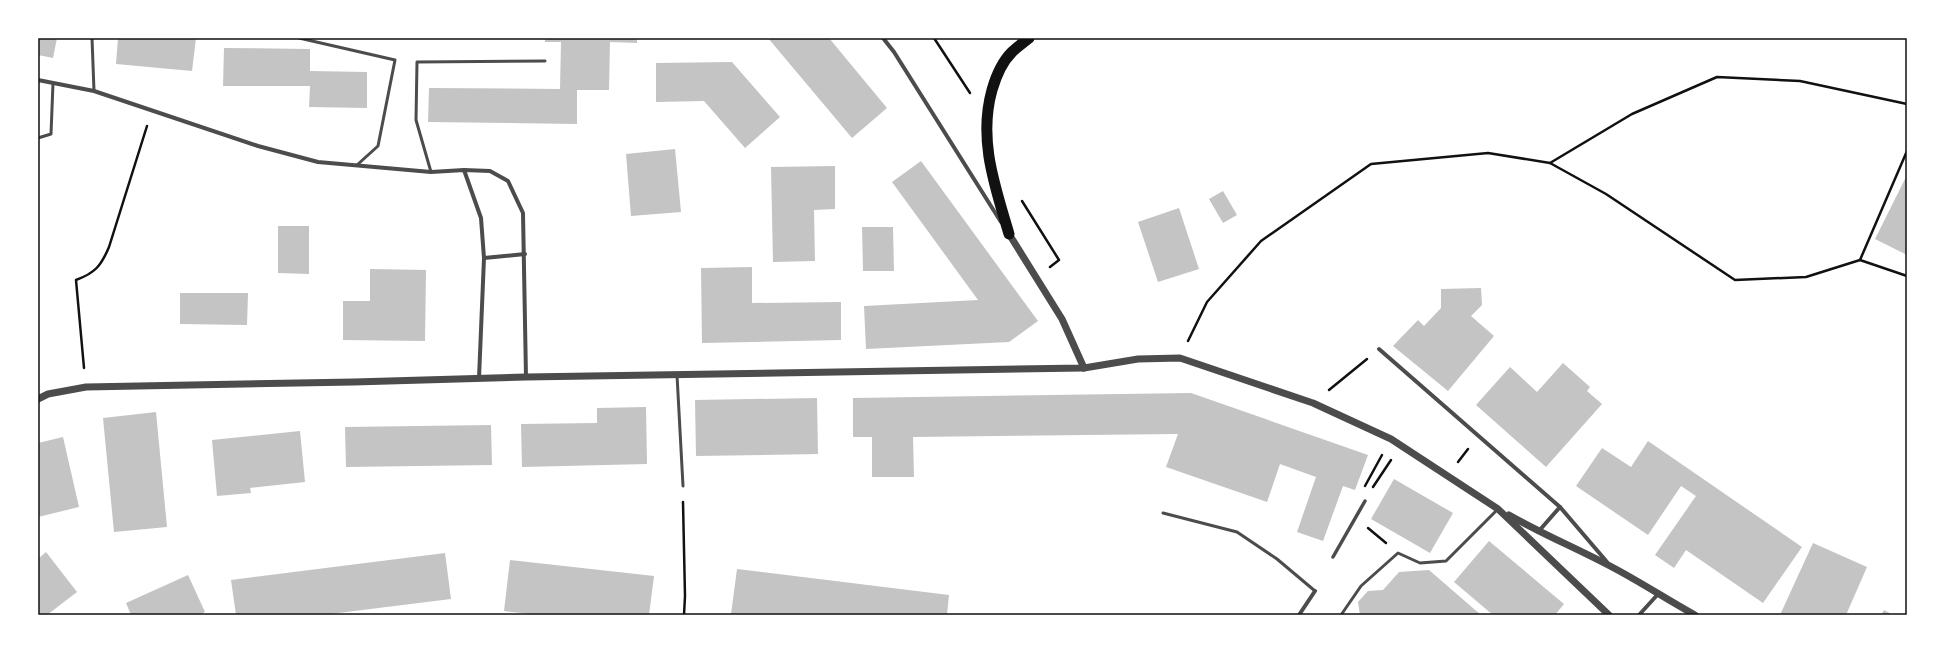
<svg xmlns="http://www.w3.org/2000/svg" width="1945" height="653" font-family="Signika,sans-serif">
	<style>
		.building { fill: #c4c4c4 }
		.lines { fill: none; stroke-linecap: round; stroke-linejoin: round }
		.path { stroke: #111; stroke-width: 2.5 }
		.service { stroke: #4c4c4c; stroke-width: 3 }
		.pedestrian { stroke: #4c4c4c; stroke-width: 3.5 }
		.minor { stroke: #4c4c4c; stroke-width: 4 }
		.tertiary { stroke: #4c4c4c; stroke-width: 7 }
		.trunk { stroke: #111; stroke-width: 11 }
		.neatline { fill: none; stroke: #111; stroke-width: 1.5 }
	</style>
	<rect width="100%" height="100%" fill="#fff"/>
	<g class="building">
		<path d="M38,38H57L53,58L38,55Z"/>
		<path d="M118,38H196L192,71L116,64Z"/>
		<path d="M545,38H637V43L610,42L609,90H577V124L428,122L429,88L560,89L561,42H545Z"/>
		<path d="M768,38H829L887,108L852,138Z"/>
		<path d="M224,48L310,49V71L367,72V108L309,107L310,86H223Z"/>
		<path d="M732,62L780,117L745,148L704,101L656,102V63Z"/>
		<path d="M675,149L681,212L631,216L626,154Z"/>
		<path d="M921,161L1038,321L1009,342L866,349L864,306L978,300L892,182Z"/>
		<path d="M835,166V209L814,210L815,261L773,262L771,167Z"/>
		<path d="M1907,175V255L1875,239Z"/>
		<path d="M1223,191L1237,215L1223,223L1209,199Z"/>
		<path d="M1179,208L1199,269L1158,282L1138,222Z"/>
		<path d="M278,226H309V274L278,273Z"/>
		<path d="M862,227H893L894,271H863Z"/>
		<path d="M752,267V303L841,302V340L702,343L701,268Z"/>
		<path d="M370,269L426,270L425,341L343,340V301H370Z"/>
		<path d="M1481,288L1482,305L1471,316L1494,336L1448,391L1393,346L1418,320L1424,326L1441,308V289Z"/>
		<path d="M180,293H248L247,325L180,324Z"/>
		<path d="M1563,363L1590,387L1587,391L1602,404L1546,467L1476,405L1510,367L1537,392Z"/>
		<path d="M1191,393L1368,455L1355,490L1343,486L1323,541L1297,532L1316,477L1280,464L1267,502L1166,467L1178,434L913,437L914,477H872V437H853V398Z"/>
		<path d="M817,398L818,454L696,456L695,400Z"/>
		<path d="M646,407L647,464L522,467L521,424L597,423V408Z"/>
		<path d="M156,412L167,527L114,532L103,418Z"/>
		<path d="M491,425L492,465L346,467L345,427Z"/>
		<path d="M300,431L305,482L250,488L251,493L217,496L212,440Z"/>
		<path d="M63,437L79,507L38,517V443Z"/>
		<path d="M1648,441L1802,547L1763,603L1686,550L1674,568L1655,555L1696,496L1681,486L1648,535L1576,486L1602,448L1631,467Z"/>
		<path d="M1394,479L1453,513L1430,553L1371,519Z"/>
		<path d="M1489,541L1564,604L1555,615H1493L1454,582Z"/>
		<path d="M1813,543L1867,567L1846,615H1780Z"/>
		<path d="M46,552L77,592L47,615H38V559Z"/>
		<path d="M445,553L451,599L322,615H236L231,580Z"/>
		<path d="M510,560L654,576L649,615H539L504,611Z"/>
		<path d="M737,569L949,595L947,615L731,614Z"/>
		<path d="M1429,570L1481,615H1360L1358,602L1368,591L1383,590L1399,572Z"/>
		<path d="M188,575L205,612L199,615H131L126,603Z"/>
		<path d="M1884,610L1893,615H1881Z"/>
	</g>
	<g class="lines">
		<g class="path">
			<path d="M934,38L970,93"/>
			<path d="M1550,163L1632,114L1717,77L1800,81L1907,104"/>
			<path d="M1022,201L1059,260L1050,267"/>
			<path d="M1860,260L1907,151"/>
			<path d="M1188,341L1207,302L1261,241L1371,164L1488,153L1550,163L1606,194L1735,280L1806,277L1860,260L1907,276"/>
			<path d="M84,368L76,280C95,273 101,266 109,247L147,126"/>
			<path d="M1329,390L1367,359"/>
			<path d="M1458,462L1468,449"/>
			<path d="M1365,486L1382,455"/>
			<path d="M1373,487L1391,460"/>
			<path d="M683,502L685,596L684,615"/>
			<path d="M1368,528L1386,543"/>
		</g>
		<g class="service">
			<path d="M92,38L94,91"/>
			<path d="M299,38L395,60L378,146L357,165"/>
			<path d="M38,138L51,134L53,83"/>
			<path d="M431,172L416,120L417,62L545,61"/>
			<path d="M677,375L683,486"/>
			<path d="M1163,513L1237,532L1277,559L1315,591"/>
			<path d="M1341,615L1361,586L1398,553L1420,563L1446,561L1498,509"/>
		</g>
		<path class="pedestrian" d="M1333,557L1365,501"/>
		<g class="minor">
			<path d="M883,38L894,52L1001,222"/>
			<path d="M38,80L94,91L258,146L318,162L431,172L464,170L490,171L508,181L523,213L526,377"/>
			<path d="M464,170L481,218L484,258L479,378"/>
			<path d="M484,258L525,254"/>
			<path d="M1379,349L1560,507L1607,562"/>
			<path d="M1538,532L1560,507"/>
			<path d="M1299,615L1315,591"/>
			<path d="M1639,615L1659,593"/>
		</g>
		<g class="tertiary">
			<path d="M1009,234L1062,319L1084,368"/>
			<path d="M38,399L48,394L86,387L354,382L526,377L1084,368L1138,359L1180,358L1313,403L1391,439L1498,509L1609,615"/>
			<path d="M1509,515C1542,534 1576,548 1610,566C1639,581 1666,599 1695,615"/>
		</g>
		<path class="trunk" d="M1009,234C995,186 978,140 992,90C996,76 1002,62 1012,52C1017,47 1023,43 1029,38"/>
	</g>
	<rect width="1945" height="653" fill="none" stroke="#ffffff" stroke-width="78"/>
	<rect x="39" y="39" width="1867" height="575" class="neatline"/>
</svg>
